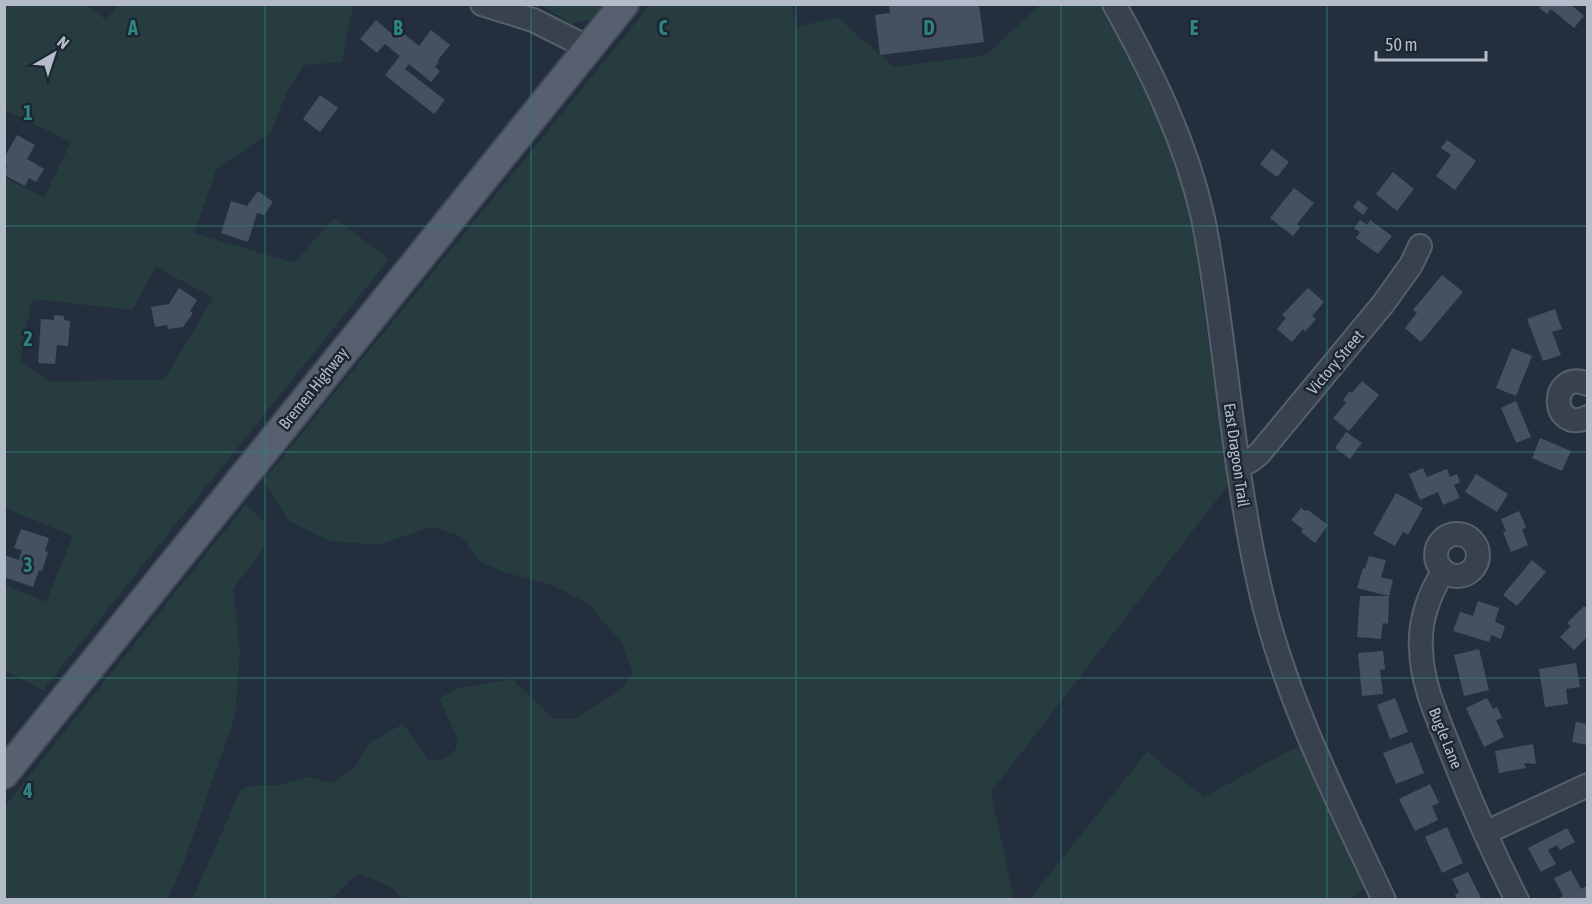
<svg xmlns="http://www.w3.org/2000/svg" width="1592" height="904" font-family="'Asap Condensed',sans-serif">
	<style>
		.green { fill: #263c3f; fill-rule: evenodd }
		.building { fill: #455162 }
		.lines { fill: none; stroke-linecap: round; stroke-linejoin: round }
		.minor-casing { stroke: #565f6c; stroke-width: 26 }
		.major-casing { stroke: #414a57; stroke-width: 32 }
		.minor { stroke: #38414e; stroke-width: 22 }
		.major { stroke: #56606e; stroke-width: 28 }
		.grid { fill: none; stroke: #308480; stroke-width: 1.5; stroke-opacity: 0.55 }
		.labels { text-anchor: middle; stroke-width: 5; stroke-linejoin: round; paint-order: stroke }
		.street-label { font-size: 16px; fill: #b4bcc9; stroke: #1d2633 }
		.grid-label { font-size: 20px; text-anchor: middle; font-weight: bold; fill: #308480; stroke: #1d2633; stroke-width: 5; stroke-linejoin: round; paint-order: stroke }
	</style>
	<rect width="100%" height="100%" fill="#242f3e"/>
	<g class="green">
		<path d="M5,4L87,5L106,20L118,5H353L342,62L304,65L287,91L271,132L217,168L194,233L294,263L334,218L389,259L43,690L5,671V585L46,602L73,536L5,508V178L44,197L71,142L5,110ZM156,267L213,298L164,380L50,381L20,361L32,299L132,310Z"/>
		<path d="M541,5V4L603,5L590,20L571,24Z"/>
		<path d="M650,5H792L797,27L837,17L894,67L986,55L1040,5H1099L1137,63L1169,141L1189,203L1228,485L991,792L1014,899L404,900L393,888L358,873L332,899L192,900L240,791L250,786L278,785L310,777L332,783L356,766L369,743L403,724L429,761L445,759L456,749L457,737L439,699L455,689L512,679L553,719L576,718L618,692L633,674L623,644L588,604L554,586L503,572L479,561L461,536L432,527L378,545L330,541L289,521L263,481Z"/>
		<path d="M246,504L264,521L265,546L233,589L240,650L235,716L185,859L168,899H5V806Z"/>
		<path d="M1300,745L1365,888L1349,900H1029L1147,752L1204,797Z"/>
	</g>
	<g class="building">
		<path d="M896,4H979L984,42L880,55L875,15L890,13L889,5Z"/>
		<path d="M1542,4H1570L1584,16L1574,28L1551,9L1547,14L1539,8Z"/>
		<path d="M376,20L392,34L397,28L419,46L431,30L450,45L438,60L439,62L435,67L440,71L431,82L409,64L405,69L445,100L434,114L385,75L400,56L385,44L377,53L360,39Z"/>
		<path d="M320,95L338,108L320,132L303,119Z"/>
		<path d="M17,135L35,145L27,159L44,169L36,182L29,178L25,186L4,175L7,166L4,165V158Z"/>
		<path d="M1447,140L1476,161L1455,190L1436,176L1451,155L1441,148Z"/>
		<path d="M1272,149L1289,162L1277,177L1260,164Z"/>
		<path d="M1393,172L1414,189L1397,211L1376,194Z"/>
		<path d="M1294,188L1314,203L1297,224L1300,227L1293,236L1270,218Z"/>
		<path d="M258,191L273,202L264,215L257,213L248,242L221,233L231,201L247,206Z"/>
		<path d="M1358,200L1368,208L1363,215L1353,207Z"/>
		<path d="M1360,220L1367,225L1370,220L1392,236L1378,254L1356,238L1360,232L1354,228Z"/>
		<path d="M1442,275L1463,292L1421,342L1405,328L1417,313L1413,310Z"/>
		<path d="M179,288L197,300L190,311L193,313L183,327L168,329L167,325L155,327L151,307L169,304Z"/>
		<path d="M1308,288L1324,302L1312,316L1316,319L1305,332L1303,329L1292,342L1277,329L1286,318L1282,315Z"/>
		<path d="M1555,309L1562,329L1552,332L1561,355L1543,361L1527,319Z"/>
		<path d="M54,315L64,316V320L70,321L68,346L57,345L55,364L38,363L41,319L54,320Z"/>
		<path d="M1512,348L1532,356L1516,396L1496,388Z"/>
		<path d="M1362,381L1379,395L1349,431L1333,418L1346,403L1343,400L1350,391L1352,393Z"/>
		<path d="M1516,401L1531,437L1516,443L1501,408Z"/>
		<path d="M1346,432L1362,443L1350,459L1335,448Z"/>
		<path d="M1540,438L1571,451L1562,471L1532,458Z"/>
		<path d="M1423,468L1427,477L1447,469L1450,477L1457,474L1460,482L1454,485L1460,498L1443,505L1438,492L1420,500L1409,474Z"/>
		<path d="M1476,474L1508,494L1497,512L1465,492Z"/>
		<path d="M1396,493L1423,508L1408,535L1403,532L1395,546L1373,534Z"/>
		<path d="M1301,508L1306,511L1308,510L1328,525L1315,543L1301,532L1303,529L1291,520Z"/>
		<path d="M1519,511L1526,527L1522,530L1528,545L1511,552L1503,532L1506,531L1501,519Z"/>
		<path d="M21,529L49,538L45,551L48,552L42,571L39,570L33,587L4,577V555L19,560L22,550L14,548Z"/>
		<path d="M1369,556L1386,560L1381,577L1393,580L1389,596L1357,588L1363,568L1365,569Z"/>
		<path d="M1532,560L1546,572L1517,606L1503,595Z"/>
		<path d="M1360,596H1389L1388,624L1383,623L1381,639L1357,637Z"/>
		<path d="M1478,601L1499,608L1495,622L1505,626L1501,639L1491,635L1489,642L1453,631L1460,612L1473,616Z"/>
		<path d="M1584,606L1588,609V636L1574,650L1560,637L1571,626L1567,623Z"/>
		<path d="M1479,649L1489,690L1464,696L1454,655Z"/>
		<path d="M1383,651L1385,669L1380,670L1383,694L1362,696L1358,653Z"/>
		<path d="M1576,663L1580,687L1566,689L1568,704L1545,707L1539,669Z"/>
		<path d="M1395,698L1408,732L1390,739L1377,705Z"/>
		<path d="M1487,698L1493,709L1497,707L1502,718L1496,720L1504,737L1484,747L1466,708Z"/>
		<path d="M1576,722L1588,724L1587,745L1572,742Z"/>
		<path d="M1412,742L1424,773L1396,784L1383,753Z"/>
		<path d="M1533,744L1536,764L1524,763L1526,768L1499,773L1495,751Z"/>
		<path d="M1430,784L1439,803L1432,806L1438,820L1415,831L1399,799Z"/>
		<path d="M1447,827L1463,863L1442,873L1425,837Z"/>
		<path d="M1567,828L1575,842L1560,850L1557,845L1548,850L1556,864L1541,872L1528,848Z"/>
		<path d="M1571,870L1581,889L1587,886L1588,900H1556L1563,896L1554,878Z"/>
		<path d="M1468,872L1482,900H1457L1455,895L1459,892L1452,879Z"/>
	</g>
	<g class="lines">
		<g class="minor-casing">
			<g id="minor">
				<path d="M482,4L533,20L589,48"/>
				<path d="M1114,4C1152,72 1186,142 1203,218C1212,261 1217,305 1223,349C1233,429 1242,509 1260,588C1284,696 1337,799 1384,900"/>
				<path d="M1588,384C1548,368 1550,435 1588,417"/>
				<path d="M1238,466L1250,461L1259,454L1383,304L1411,265L1420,246"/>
				<circle cx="1457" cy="555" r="21"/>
				<path d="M1444,571C1429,593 1419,622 1421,649C1422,685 1437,716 1450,749C1470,800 1492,851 1517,900"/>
				<path d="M1485,833L1588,785"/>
			</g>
		</g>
		<g class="major-casing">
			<path id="major" d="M4,774L624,4"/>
		</g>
		<use href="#minor" class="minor"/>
		<use href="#major" class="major"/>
	</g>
	<path class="grid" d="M265,4V900M531,4V900M796,4V900M1061,4V900M1327,4V900M4,226H1588M4,452H1588M4,678H1588"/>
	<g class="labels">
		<g class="street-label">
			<text transform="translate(1335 362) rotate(-50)" y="6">Victory Street</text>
			<text transform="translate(313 388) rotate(-51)" y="6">Bremen Highway</text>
			<text transform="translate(1237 455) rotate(82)" y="6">East Dragoon Trail</text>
			<text transform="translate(1446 738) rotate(68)" y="6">Bugle Lane</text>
		</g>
	</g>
	<g class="grid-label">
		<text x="133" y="35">A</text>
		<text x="398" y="35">B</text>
		<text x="663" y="35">C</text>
		<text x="929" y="35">D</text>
		<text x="1194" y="35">E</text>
		<text x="28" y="120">1</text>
		<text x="28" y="346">2</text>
		<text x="28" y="572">3</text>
		<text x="28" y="798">4</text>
	</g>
	<rect width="1592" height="904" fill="none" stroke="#b4bcc9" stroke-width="12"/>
	<g transform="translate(54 54) rotate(39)" stroke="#1d2633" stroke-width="4.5" paint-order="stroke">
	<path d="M0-4.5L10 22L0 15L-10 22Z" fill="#b4bcc9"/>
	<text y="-9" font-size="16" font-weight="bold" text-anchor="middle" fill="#b4bcc9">N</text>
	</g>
	<path d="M1376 51v9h110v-9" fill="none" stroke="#b4bcc9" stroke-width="3"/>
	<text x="1385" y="51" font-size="18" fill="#b4bcc9" stroke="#1d2633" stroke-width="4.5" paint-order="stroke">50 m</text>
</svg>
